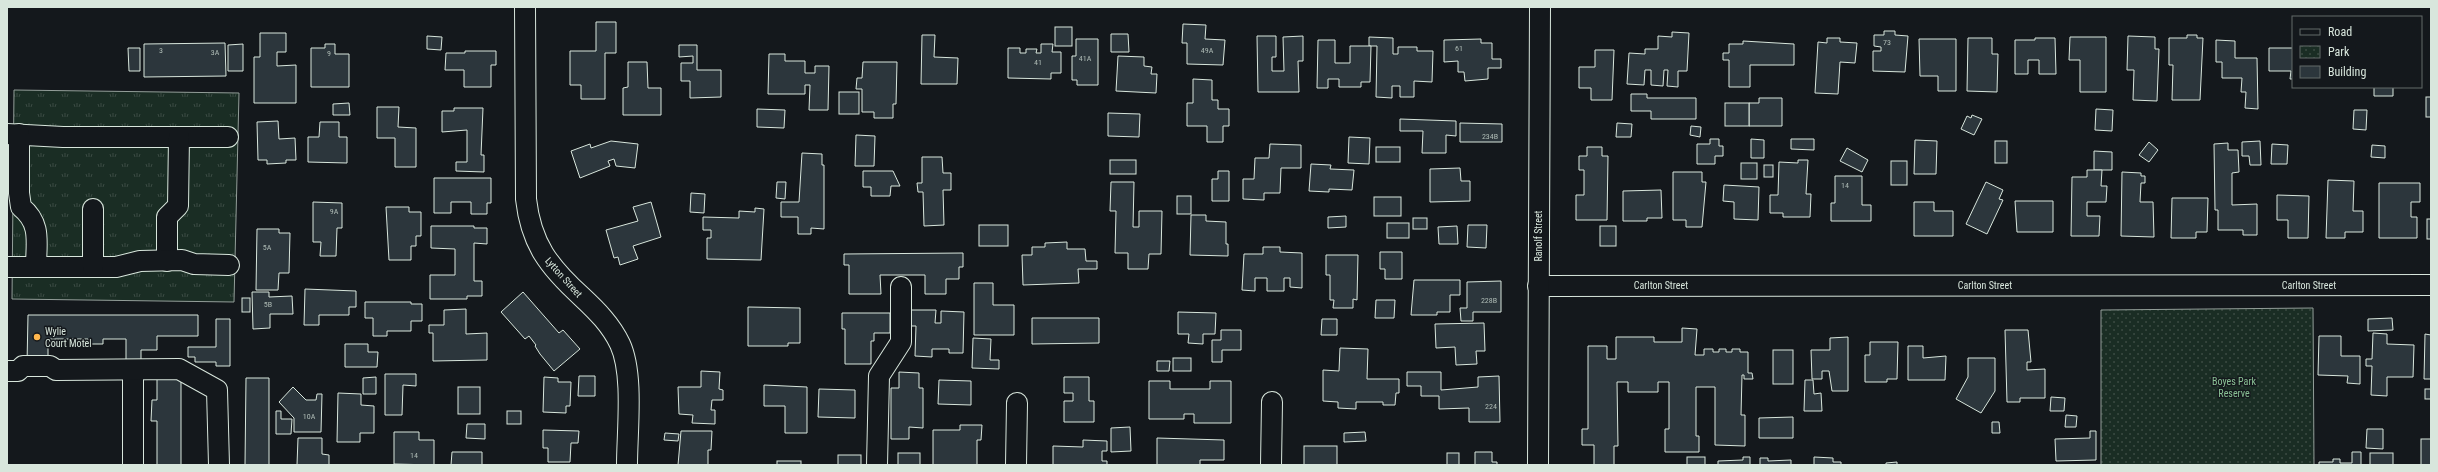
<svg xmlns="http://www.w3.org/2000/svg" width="2438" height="472" font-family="'Roboto Condensed',sans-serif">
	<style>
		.grass { fill: url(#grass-tufts); stroke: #939e99 }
		.park { fill: url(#park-dots); stroke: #939e99 }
		.building { fill: #2c363c; stroke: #d8e6dc }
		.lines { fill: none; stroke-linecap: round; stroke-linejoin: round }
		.minor-casing { stroke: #d8e6dc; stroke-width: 22 }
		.minor { stroke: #14181c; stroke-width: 20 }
		.poi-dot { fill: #ffb74d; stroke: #14181c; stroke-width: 1.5 }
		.labels { text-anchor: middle; stroke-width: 3; stroke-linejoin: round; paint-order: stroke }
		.number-label { font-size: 8px; fill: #adbab4 }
		.street-label { font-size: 10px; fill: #d8e6dc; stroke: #14181c }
		.poi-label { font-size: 10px; fill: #d8e6dc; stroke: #14181c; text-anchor: start }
		.park-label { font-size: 10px; fill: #8ac095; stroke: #14181c }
	</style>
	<defs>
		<pattern id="grass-tufts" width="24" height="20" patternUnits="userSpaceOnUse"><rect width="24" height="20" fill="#1a2d24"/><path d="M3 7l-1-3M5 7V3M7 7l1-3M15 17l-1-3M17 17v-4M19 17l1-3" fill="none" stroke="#3b4b43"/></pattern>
		<pattern id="park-dots" width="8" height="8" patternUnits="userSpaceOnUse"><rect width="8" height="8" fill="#1a2d24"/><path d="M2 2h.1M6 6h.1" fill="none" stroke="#3b4b43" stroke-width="1.8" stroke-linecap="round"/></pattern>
	</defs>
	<rect width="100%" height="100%" fill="#14181c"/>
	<path class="grass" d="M14,90L239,93L234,302L12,299Z"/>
	<path class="park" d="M2313,308L2314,465H2101V310Z"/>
	<g class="building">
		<path d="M596,22H616V53H605V99H581V85H570V51H596Z"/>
		<path d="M1183,24L1206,25L1205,39L1225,40L1223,65L1187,64V43H1182Z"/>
		<rect x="1055" y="27" width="17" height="19"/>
		<path d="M1884,31H1895V35L1908,36L1905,72L1873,71V51H1881V47L1874,46V35H1884Z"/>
		<path d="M1672,32L1689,33L1687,71H1678V87L1667,86L1668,70H1664L1663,86L1651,85V70H1645L1644,85L1627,84L1629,53L1645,54V49H1658V36L1672,37Z"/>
		<path d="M260,33H286V52H277V66L296,65V103H254V57H260Z"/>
		<path d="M1111,34H1128L1129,52H1111Z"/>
		<path d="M922,35H935L934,57L958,58L957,84H921Z"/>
		<path d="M2187,35H2197V38H2203L2200,100H2172L2173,65H2169V38H2187Z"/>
		<path d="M427,36L442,37L441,50L427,49Z"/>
		<path d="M1257,36H1276V57H1272V71H1284L1283,37L1303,36V61H1298L1299,92H1258Z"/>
		<path d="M2128,36L2155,37V49H2159L2157,101L2133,100L2134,70H2127Z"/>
		<path d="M1369,37L1393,38V54H1398V47H1417V51H1433L1432,82L1414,81V97H1400V86H1392V98L1376,97L1377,46H1369Z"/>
		<path d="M2070,37H2106V92H2080V60H2069Z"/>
		<path d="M1827,38H1840V42L1857,43L1855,63L1840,62L1838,94L1815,93L1818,42L1827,43Z"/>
		<path d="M1968,38H1992V54H1998L1997,92L1967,91Z"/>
		<path d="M2035,38H2055L2056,74H2039V60H2028V74H2015V40H2035Z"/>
		<path d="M1076,39H1098V85H1077V80H1072V56H1076Z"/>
		<path d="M1481,39V43H1492V59H1501V68H1488V79L1465,81L1464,72H1458V61L1444,62V40Z"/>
		<path d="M1919,39H1956V91H1938V76H1920Z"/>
		<path d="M1318,40H1335V63H1350V46H1371L1370,82H1361V87H1339V79H1328V88H1317Z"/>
		<path d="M2216,40L2235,41V58H2257L2258,109L2245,108L2246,92H2241L2242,78H2222V62H2216Z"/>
		<path d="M1743,41L1794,44V65H1750V87H1729V60H1723V53H1729V44H1743Z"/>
		<path d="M225,43L226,76L144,77V44Z"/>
		<path d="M243,44V71H228V45Z"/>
		<path d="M325,44H335V54H349V87H311V48H325Z"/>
		<path d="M1041,44H1053L1052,52H1061V73H1051V79L1008,78V48H1020V53H1026V49H1037L1036,53H1041Z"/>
		<path d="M679,45H697V70H721V97L690,98V81H681V63H693V56L679,57Z"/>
		<path d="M128,48H140V71H129Z"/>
		<path d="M2269,48H2293V79H2290L2291,71H2269Z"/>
		<path d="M1595,50H1614L1612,100H1591V88H1579V67H1595Z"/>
		<path d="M465,51H496V65H491V87H464V70H445L446,53H465Z"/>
		<path d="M769,54H785V61H805V73H815V66H829L828,110H809L810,85H805V94H768Z"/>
		<path d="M1118,56L1144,57V66L1152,67L1151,74H1157L1156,93L1116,91Z"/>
		<path d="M628,62H647L648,88H661V115H623V88L628,87Z"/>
		<path d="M863,62H897L896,104H893V118H874V112H862V89H856L857,78H862Z"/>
		<path d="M1193,79L1212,80V100H1218V109H1229V126H1223V142H1207V126H1187V103H1193Z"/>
		<path d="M2374,87H2419H2393V96H2374Z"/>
		<rect x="839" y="92" width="20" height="22"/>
		<path d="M1631,94H1647V98H1696V119H1651V111H1631Z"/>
		<rect x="2426" y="97" width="5" height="20"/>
		<path d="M1759,98H1782V126H1749V103H1759Z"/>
		<path d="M349,103L350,115H333V104Z"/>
		<rect x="1725" y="103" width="24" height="23"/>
		<path d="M377,107H399L398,127L416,128V167H395V138H377Z"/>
		<path d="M454,108H483L481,155H484V172L456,171V162H467V130L442,132V111H454Z"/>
		<path d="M757,109L785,110L784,128L757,127Z"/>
		<path d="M2096,109L2113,110L2112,131L2095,130Z"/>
		<path d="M2354,110H2367L2366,130L2353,129Z"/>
		<path d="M1108,113L1140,114L1139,137L1108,136Z"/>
		<path d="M1972,115L1982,119L1974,135L1961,129L1967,116L1971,118Z"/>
		<path d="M1400,119L1456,121V136L1446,135V153H1422L1423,131H1400Z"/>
		<path d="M278,121L279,139L295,138L296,160H286V163L267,164V160H258L257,122Z"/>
		<path d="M320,122H339V137H347V163L308,162V137H319Z"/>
		<path d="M1460,123L1502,124V142H1460Z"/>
		<path d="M1617,123L1632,124L1631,137H1616Z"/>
		<path d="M1691,126L1701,127L1700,137L1690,135Z"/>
		<path d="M856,135L875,136L874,166H855Z"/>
		<path d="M1349,137L1370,138L1369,164L1348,163Z"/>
		<path d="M1710,139H1719V146H1723V156H1715V164H1697V144H1710Z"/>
		<path d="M1751,139L1764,140V158H1751Z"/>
		<path d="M1791,139H1814V150L1791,149Z"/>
		<path d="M1915,140L1937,141L1936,174H1914Z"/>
		<path d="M611,141L638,144L635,168L616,166L614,159L608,161L610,166L580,178L571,151L590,144L591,148Z"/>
		<rect x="1995" y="141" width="12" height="22"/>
		<path d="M2260,141L2261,165H2250L2249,156H2242V142Z"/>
		<path d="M2149,142L2158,150L2149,162L2139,155Z"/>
		<path d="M2228,143V150H2238L2239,172L2232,173V205L2257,204V235H2243V230H2218V210H2215L2214,144Z"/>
		<path d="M1270,144L1301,145V168H1281L1280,193H1264V200L1243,199V179H1254L1255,158H1269Z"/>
		<path d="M2272,144L2288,145L2287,164H2271Z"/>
		<path d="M2372,145L2385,146V158L2371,157Z"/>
		<rect x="1376" y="147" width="24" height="15"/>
		<path d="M1587,147H1602V156H1608L1607,220H1576V195H1584V170H1579V156H1587Z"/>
		<path d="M1847,148L1868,160L1862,172L1840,161Z"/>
		<path d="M2094,151L2112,152V170H2094Z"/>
		<path d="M802,153L822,154V165H824V229L811,228V234H798V217H781V202H799Z"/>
		<path d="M922,157H942L943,173H951V190H943L944,225L924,226L923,192H918L917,183H922Z"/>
		<rect x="1110" y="160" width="26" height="14"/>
		<path d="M1798,160H1808L1806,194H1811L1810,217H1783V213H1770V195H1778L1779,162L1798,163Z"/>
		<rect x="1891" y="161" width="16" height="24"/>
		<rect x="1741" y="163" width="16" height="16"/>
		<path d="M1311,164L1331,165L1330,169L1354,170L1352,190L1329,189V192L1309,191Z"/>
		<rect x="1764" y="165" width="9" height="12"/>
		<path d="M1460,168L1461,181H1470V201L1430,202V169Z"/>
		<path d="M2087,170H2102L2101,186H2107L2106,202H2087V216H2100L2099,236H2071L2072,177H2087Z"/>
		<path d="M863,171H893L900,186H891L890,196H871V187H863Z"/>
		<path d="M1218,171H1229V201H1212V179H1218Z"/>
		<path d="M1673,172H1702V182H1706L1702,227H1686V220H1673Z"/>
		<path d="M2122,172L2141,173V176H2145V183H2141L2140,202H2153L2154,237L2121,236Z"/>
		<path d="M1835,176H1862V205H1871V221H1831V203H1835Z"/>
		<path d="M434,178H491V203H487V214H471V202H451V213H434Z"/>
		<path d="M2328,180L2354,181L2353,211H2363V232H2345V238H2326Z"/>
		<path d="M777,182H786L785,199L776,198Z"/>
		<path d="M1111,182H1134L1133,227H1139V211H1162L1161,254H1149L1148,269H1128V253H1115L1116,211H1110Z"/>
		<path d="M1986,182L2003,190L1999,199L2003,200L1987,234L1966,224Z"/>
		<path d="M2379,183H2420V202H2411V217H2417V238H2379Z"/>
		<path d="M1724,185L1759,187L1758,220L1734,219V202L1723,201Z"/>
		<path d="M1661,190L1662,218H1647V221H1623V191Z"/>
		<path d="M691,193L705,194L704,213L690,212Z"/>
		<path d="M2277,195L2309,196L2308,238H2288V220H2277Z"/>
		<rect x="1177" y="196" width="14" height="18"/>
		<rect x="1374" y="197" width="27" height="19"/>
		<path d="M2172,198H2208L2207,232H2196V238H2171Z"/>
		<path d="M2015,201H2053V232H2017Z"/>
		<path d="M313,202L342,203V228H337L336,256H320L321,242H313Z"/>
		<path d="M651,202L661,237L633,246L638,259L620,265L618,257L614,258L606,230L638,221L633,207Z"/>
		<path d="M1914,202H1934V211H1953V236H1914Z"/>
		<path d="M386,207H409V212H421V236H416V246H411V260H389Z"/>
		<path d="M755,208L764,209L761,260L707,259V238H711V230H703V217L739,218V211L755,212Z"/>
		<path d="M1191,215H1206V221L1226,222V244H1228V256L1190,255Z"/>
		<path d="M1346,216V227L1328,228V217Z"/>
		<rect x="1413" y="218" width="14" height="11"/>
		<rect x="2427" y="219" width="4" height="20"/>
		<rect x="1387" y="223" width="22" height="15"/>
		<rect x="979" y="225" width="29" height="21"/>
		<path d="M1468,225H1487L1486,248L1467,247Z"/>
		<path d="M431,226H474V228H487V244L474,243V281H482V296H467V299H430V275H455V249L431,248Z"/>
		<path d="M1457,226L1458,244H1439L1438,227Z"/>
		<rect x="1600" y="226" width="16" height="20"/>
		<path d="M257,229H279V233H290L289,273H279L278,290H256Z"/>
		<path d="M1067,242V249H1085L1086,261H1097V269H1078L1079,283L1023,285L1022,255H1032V247H1045V243Z"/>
		<path d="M1263,247H1280V252L1302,253V288L1290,287V278H1284V291H1267V278H1255V291L1242,290L1244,254H1263Z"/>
		<path d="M1380,252H1402V279H1385V269H1380Z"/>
		<path d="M963,253V267H959V279H946V294H925V275H880L881,294H849V265H844V254Z"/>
		<path d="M1326,255H1358L1357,300L1353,299V308H1333L1334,300H1330V275H1326Z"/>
		<path d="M1414,280H1460V295H1450V312H1437V315H1411Z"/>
		<path d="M1501,281V312H1473V321H1461L1460,308H1467V282Z"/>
		<path d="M974,283H993V305H1014V335H974Z"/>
		<path d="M305,289L356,291V307H349V315H319V325H304Z"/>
		<path d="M252,292H269V297L292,296L293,314H270V328L253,329Z"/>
		<path d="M523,292L559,333L563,330L580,349L554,371L540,354L535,346L536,345L529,336L525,339L501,312Z"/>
		<rect x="242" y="298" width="8" height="14"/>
		<path d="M1376,300H1395L1394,318H1375Z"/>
		<path d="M365,302H411V304H422V321H411V331H387V336H373V318H365Z"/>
		<path d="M748,307L800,308V343H788V346H748Z"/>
		<path d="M466,309V334L487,333V360L433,361V333H429V325H444V310Z"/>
		<path d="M910,310H936L935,323H941V311L964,312L963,353H949V349H932V357L915,356L916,326H910Z"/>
		<path d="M1178,312L1216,313L1215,334H1203V344L1188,343L1189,334H1178Z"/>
		<path d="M842,313H890V333H874V341H871V364H845V329H842Z"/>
		<path d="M28,315H198V336H157V350H141V365H126V339H103V344H88V339H48V364H27Z"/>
		<path d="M1032,318H1099V343L1032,344Z"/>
		<path d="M2392,318L2393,330L2368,331V319Z"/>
		<path d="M216,319H230V366H216V362H195V357H188V347H216Z"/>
		<path d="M1322,319H1337V335H1321Z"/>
		<path d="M1484,323L1485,351H1476L1477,364L1456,365L1455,347L1436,348L1435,324Z"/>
		<path d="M1682,328L1697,329L1695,355H1704V349H1713V352H1719V349H1726V352H1732V349H1740V352H1748V373H1752L1753,379H1744V375H1742L1741,415H1745V446L1715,445V387H1696V436H1699V452H1665V429H1669V382H1658V392H1628V382H1617L1618,446H1614V465H1594V445H1582V429H1588V346H1607V359H1616V337H1654V342H1682Z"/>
		<path d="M1221,330H1241V350H1222V362H1212V340H1221Z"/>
		<path d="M2005,330H2028L2031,362H2027V370L2045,369V398H2020V402H2007Z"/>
		<path d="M2373,333L2387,334V344L2414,345L2413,377H2387V396L2371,395L2372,366H2366V359H2372Z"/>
		<path d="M2425,334L2431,335V379H2424Z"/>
		<path d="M2319,336H2341V356H2360V384L2347,383L2348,376L2318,375Z"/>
		<path d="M1848,337V391H1832L1829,371H1822V379H1812L1811,350H1830V338Z"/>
		<path d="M973,338L991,339L990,360H999V369L972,368Z"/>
		<path d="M1870,342H1898L1897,379H1887V382H1865V355H1870Z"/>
		<path d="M345,344H368V352H378L377,367H345Z"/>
		<path d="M1908,346H1923V358L1946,356L1945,380H1908Z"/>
		<path d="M1340,348L1368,349L1367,379H1399V393H1396L1395,405H1383V402H1356V409L1338,408V402L1323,401V370L1339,371Z"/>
		<rect x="1773" y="350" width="20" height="34"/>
		<rect x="1173" y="358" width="18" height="13"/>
		<path d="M1968,358H1995V391L1981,413L1956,399L1968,377Z"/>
		<path d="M1157,361H1170L1169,371H1157Z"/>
		<path d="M701,371L720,372L719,389L723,390V400H712L711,410H715V424L692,423L693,415L679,414L678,387H701Z"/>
		<path d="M899,372L919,373V388H923V428L909,427V439H891V388H899Z"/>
		<path d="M1407,372H1441V390L1478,387V377L1499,376L1500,422H1469V408L1439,409V396H1421V386H1407Z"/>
		<path d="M385,374H416V386L403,385L402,415H385Z"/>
		<path d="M157,375H181V465H157V421H151L152,400H157Z"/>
		<path d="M579,376H595V396H578Z"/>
		<path d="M376,377V394H363V378Z"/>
		<path d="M544,377L558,378V382H571L570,406H566V413L543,412Z"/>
		<path d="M1064,377H1089V401H1094V422H1064V401H1073V393H1064Z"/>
		<path d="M246,378H269V465H245Z"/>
		<path d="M939,380L971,381V405L938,404Z"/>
		<path d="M1805,380H1813L1814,394L1821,393L1822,411H1804Z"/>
		<path d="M1149,381H1170V389H1210V381H1231V423H1194V414H1184V419H1149Z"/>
		<path d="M764,385L807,387V433H785V406H764Z"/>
		<path d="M293,387L306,400H316L317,394H322L321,432H294V418L279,402Z"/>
		<rect x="458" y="387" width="22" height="27"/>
		<path d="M819,389L855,390V418L818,417Z"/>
		<rect x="2425" y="389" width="6" height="10"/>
		<path d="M338,393L361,394V405L374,406V433H360V442H337Z"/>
		<path d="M2051,397L2065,398L2064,411H2050Z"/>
		<path d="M276,411H281V419H292L291,434H276Z"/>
		<rect x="507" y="411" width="14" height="13"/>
		<path d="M2066,415L2077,416L2076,427H2065Z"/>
		<path d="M1793,417V438H1759V418Z"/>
		<path d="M1992,422H1999L2000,433H1992Z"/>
		<path d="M467,424H485V439L466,438Z"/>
		<path d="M960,425H982L981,440H977V465H933V430H960Z"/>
		<path d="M1130,427L1131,451L1111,452V428Z"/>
		<path d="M2367,429H2383V449L2366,448Z"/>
		<path d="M543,430L579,431L578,443H571L570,462H548V448H543Z"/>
		<path d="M681,431H712L711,450H708V465H678Z"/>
		<path d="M2090,431H2096V460L2056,461L2055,439L2090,438Z"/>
		<path d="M394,432H419V440H434V465L394,464Z"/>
		<path d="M1365,432L1366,441L1344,442V433Z"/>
		<path d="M665,433L679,434L678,441L664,440Z"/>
		<path d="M298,438H322V454L329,455V465H297Z"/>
		<path d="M1157,438L1224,440V460H1200V465H1157Z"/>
		<rect x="2421" y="439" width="10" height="26"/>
		<path d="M1083,440L1107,441V451H1102V461H1107V465H1053V446L1083,447Z"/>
		<rect x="1304" y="446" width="33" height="19"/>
		<path d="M452,452H482V465H451Z"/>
		<path d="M1475,452H1492V462H1497V465H1475Z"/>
		<path d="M2352,452H2361V465H2319V462H2333V459H2340V463H2352Z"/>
		<rect x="898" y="453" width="22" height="12"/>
		<rect x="1447" y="453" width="12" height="12"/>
		<rect x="2370" y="453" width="23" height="12"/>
		<rect x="838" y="455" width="23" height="10"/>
		<rect x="1687" y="457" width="18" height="8"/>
		<path d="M1743,457H1750V465H1718V461L1743,460Z"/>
		<path d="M1814,457L1833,458V462H1841V465H1814Z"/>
		<path d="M1760,458H1768V461L1791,460V465H1760Z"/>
		<rect x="777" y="461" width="24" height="4"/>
		<path d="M1897,462V465H1886V463Z"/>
	</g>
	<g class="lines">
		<g class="minor-casing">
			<g id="minor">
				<path d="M525,7L526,199C531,244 549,267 582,297C597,311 611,325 620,344C634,374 627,431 627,465"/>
				<path d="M7,134L63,137H228"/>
				<path d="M19,134V193L21,207C42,224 36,243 36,267"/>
				<path d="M167,261V217L178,206L179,137"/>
				<path d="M7,267H116L140,261L182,260L194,264L229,265"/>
				<path d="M93,267V209"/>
				<path d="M1538,286L2431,285"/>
				<path d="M133,370V465"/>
				<path d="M7,371H18L23,366H50L56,370L179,369L217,390L219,465"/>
				<path d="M877,465L879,376L901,342V287"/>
				<path d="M1016,465L1017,403"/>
				<path d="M1271,465L1272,402"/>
				<path d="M1538,465L1540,7"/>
			</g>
		</g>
		<use href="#minor" class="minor"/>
	</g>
	<circle class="poi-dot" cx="37" cy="337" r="4"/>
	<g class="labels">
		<g class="number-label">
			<text x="1887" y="45">73</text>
			<text x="1459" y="51">61</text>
			<text x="161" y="53">3</text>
			<text x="1207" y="53">49A</text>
			<text x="215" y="55">3A</text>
			<text x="329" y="56">9</text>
			<text x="1085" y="61">41A</text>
			<text x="1038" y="65">41</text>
			<text x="1490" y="139">234B</text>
			<text x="1845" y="188">14</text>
			<text x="334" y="214">9A</text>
			<text x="267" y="250">5A</text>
			<text x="1489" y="303">228B</text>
			<text x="268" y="307">5B</text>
			<text x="1491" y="409">224</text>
			<text x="309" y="419">10A</text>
			<text x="414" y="458">14</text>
		</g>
		<g class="street-label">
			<text transform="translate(1538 236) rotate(-90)" y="4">Ranolf Street</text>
			<text transform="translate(564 277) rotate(48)" y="4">Lytton Street</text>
			<text x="1661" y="289">Carlton Street</text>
			<text x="1985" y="289">Carlton Street</text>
			<text x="2309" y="289">Carlton Street</text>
		</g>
		<g class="poi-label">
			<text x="45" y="335">Wylie<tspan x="45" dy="12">Court Motel</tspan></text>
		</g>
		<g class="park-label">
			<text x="2234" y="385">Boyes Park<tspan x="2234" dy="12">Reserve</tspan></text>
		</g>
	</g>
	<rect width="2438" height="472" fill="none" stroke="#d8e6dc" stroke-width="16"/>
	<rect x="2292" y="16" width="130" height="72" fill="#14181c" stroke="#626a69"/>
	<rect x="2300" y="29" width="20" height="6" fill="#14181c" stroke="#626a69"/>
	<text x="2328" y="36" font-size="12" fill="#d8e6dc">Road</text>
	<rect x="2300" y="46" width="20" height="12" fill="url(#park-dots)" stroke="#626a69"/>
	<text x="2328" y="56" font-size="12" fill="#d8e6dc">Park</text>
	<rect x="2300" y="66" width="20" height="12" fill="#2c363c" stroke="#626a69"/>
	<text x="2328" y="76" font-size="12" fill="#d8e6dc">Building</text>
</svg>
